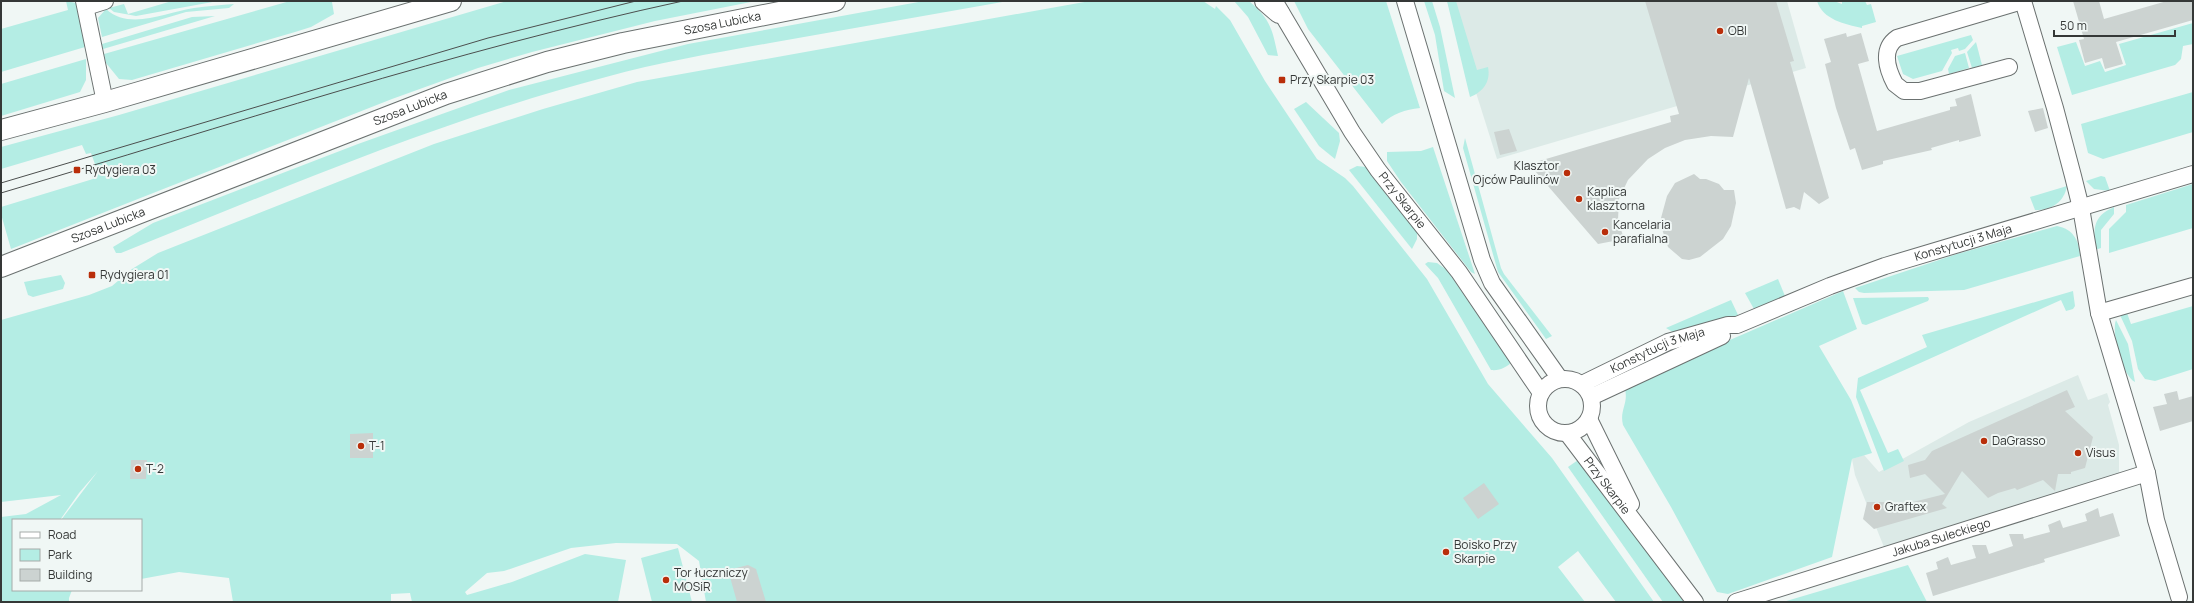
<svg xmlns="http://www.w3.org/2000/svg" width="2194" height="603" font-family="Manrope,sans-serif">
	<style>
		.built { fill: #dceae7 }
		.green { fill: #b4ede4 }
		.building { fill: #ccd3d1 }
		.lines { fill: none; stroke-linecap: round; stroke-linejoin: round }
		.minor-casing { stroke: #6b7170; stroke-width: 18 }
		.major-casing { stroke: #6b7170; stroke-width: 22 }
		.minor { stroke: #fff; stroke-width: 16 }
		.major { stroke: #fff; stroke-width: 20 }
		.tram { stroke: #4c4f4e; stroke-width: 1 }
		.poi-dot { fill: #b92e0a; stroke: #f0f7f5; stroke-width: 1.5 }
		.labels { text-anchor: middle; stroke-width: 4; stroke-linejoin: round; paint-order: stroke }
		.street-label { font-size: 12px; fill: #353837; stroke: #f0f7f5 }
		.poi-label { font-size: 12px; fill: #353837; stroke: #f0f7f5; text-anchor: start }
	</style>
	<rect width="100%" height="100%" fill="#f0f7f5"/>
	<g class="built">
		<path d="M1447,1H1787L1806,68L1497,159Z"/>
		<path d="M2078,375L2088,400L2107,393L2110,402L2108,405L2119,445V479L1884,547L1855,475L1852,459L1864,455L1879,472L1969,422Z"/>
	</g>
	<g class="green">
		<path d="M66,1L76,3L85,47L1,72V29L68,10Z"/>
		<path d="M172,1H218L136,16L114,12L109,8L124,4L128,14Z"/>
		<path d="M290,1H336L332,2L334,14L311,27L295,32L132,80L119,79L106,63L104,54Z"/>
		<path d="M507,1H756L655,21L532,52L478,68L392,99L11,249L1,214V207L93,179L90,169L96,167L91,153L86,154L82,145L1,169V147L119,115Z"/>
		<path d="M924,1H1008C929,15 849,29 770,43C715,53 660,62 606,77C439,121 281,189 121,253H116L113,247L153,223L358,144L509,90L688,44Z"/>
		<path d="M1090,1H1203L1215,9L1216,6L1230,20L1265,81L1317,159L1345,178L1353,186L1427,279L1488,384L1552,458L1654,602H1616L1578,551L1558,567L1585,602H706L699,561L677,544L616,543L571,548L504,571L487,573L465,592L467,595L512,582L585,554L626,560L618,602H412L410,593L391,594V602H233L229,578L179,572L141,579V520H61L98,471L79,493L60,520H13V590H72L69,598V602H1V517L26,514L61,495L1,502V320L89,295L112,286L132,269L158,253L434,144L543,109L637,82Z"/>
		<path d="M1234,1H1249C1271,20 1272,29 1278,56L1268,55L1248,17Z"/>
		<path d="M1294,1H1386L1420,108C1405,110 1393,113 1382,124L1308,29Z"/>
		<path d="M1424,1H1432L1440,27L1455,98L1444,91L1435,35Z"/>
		<path d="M1447,1H1456L1477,70L1488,67C1491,82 1483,92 1470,97Z"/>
		<path d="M1817,1H1834L1842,4V1H1865L1867,5L1871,4L1876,22L1862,26V28C1845,24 1823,20 1817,1Z"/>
		<path d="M234,4L229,8L186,12L102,37L98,18L106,9C130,31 166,12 194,8C207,6 221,5 234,4Z"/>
		<path d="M215,16L103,49L102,44L192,17Z"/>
		<path d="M2193,23V44L2183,46L2181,59L2175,65L2072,95L2057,47L2076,42L2085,66L2100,61L2105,72L2126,65L2119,44Z"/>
		<path d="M1971,35L1973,40L1965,49L1959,51L1958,48L1951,50L1952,53L1942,71L1913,79L1903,74L1897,56Z"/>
		<path d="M1976,42L1982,65L1972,68L1967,52Z"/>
		<path d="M1965,53L1969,68L1949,74L1948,69L1955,56Z"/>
		<path d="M86,59V80L80,92L1,116V84Z"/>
		<path d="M2193,92V132L2103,159L2088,153L2081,124Z"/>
		<path d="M1306,102L1339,133L1340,141L1335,159L1319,146L1294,109Z"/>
		<path d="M1465,138L1501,268L1504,274L1552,336L1546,339L1498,272L1463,148Z"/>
		<path d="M1433,147L1475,274L1471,272L1401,182L1387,161V152L1421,151Z"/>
		<path d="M1357,166L1366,167L1417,232V239L1412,249L1349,170Z"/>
		<path d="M2101,176L2105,177L2110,191L2094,189L2086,181Z"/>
		<path d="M2193,184V228L2109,253V229L2126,212V205Z"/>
		<path d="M2067,186C2064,202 2052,210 2035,210L2030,197Z"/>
		<path d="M2114,207V214L2101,230V248L2095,250C2094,228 2092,217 2114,207Z"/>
		<path d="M2057,226C2073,229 2079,240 2080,256L1964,290L1864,293L1859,292L1855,288L1957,254Z"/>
		<path d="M1428,262L1437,263L1447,270L1494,339L1513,361C1507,367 1500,371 1491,370L1438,278L1425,264Z"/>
		<path d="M61,275L65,283L63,289L33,297L28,295L24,282Z"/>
		<path d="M1778,279L1785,296L1754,309L1745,293Z"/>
		<path d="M1843,291L1857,329L1819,346L1851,400L1872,453L1852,459L1832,557L1728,594L1717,592L1671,507L1623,425C1619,409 1630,403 1624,386Z"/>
		<path d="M2073,291L2075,306L2073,309L2066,311L2061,300L1860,390L1888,453L1898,449L1904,461L1884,471L1856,397L1858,378L1927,347L1922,335Z"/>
		<path d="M1928,297L1929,299L1928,301L1866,325L1862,324L1853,298Z"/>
		<path d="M1731,300L1738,315L1700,331L1676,334L1666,328Z"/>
		<path d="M2193,306V369L2155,381L2145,379L2138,369L2132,341L2120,315L2127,313L2131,324Z"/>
		<path d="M2116,320L2128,344L2135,382C2122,376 2111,332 2116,320Z"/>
		<path d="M1581,458L1684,602H1663L1568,467Z"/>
		<path d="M678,548L692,602H652L641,558Z"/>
		<path d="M1908,565L1927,602H1783Z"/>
	</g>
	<g class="building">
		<path d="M1645,1H1776L1794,61L1790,62L1829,198L1819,204L1804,192L1800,210L1794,207L1786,209L1749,78L1733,137L1711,136L1685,140L1665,148L1648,159L1628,180L1619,199L1618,220L1624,239L1598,244L1529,164L1671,122L1670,116L1679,114Z"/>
		<path d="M2073,1H2099L2104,19L2167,1H2193V20L2116,42L2123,64L2105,69L2102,58L2085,63L2079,40L2084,39Z"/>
		<path d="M1846,33L1847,37L1861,33L1869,61L1858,64L1877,131L1950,110V107L1957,106L1955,99L1971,94L1981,136L1959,142V140L1931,148L1932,150L1883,161V164L1862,170L1855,148L1850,150L1836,108L1825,64L1831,62L1824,39Z"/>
		<path d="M2043,108L2048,128L2035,132L2028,111Z"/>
		<path d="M1509,129L1517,151L1500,155L1494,132Z"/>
		<path d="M1694,174L1700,179H1706L1719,184L1724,190H1734L1736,203L1731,226L1723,239L1700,257L1689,260L1682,259L1668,247L1662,229L1661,218L1667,196L1675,183Z"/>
		<path d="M2067,390L2075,407L2065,411L2093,437L2085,468L2071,472V474H2058L2055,491L2043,480L2017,490L2015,488L1998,493L1988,498L1962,471L1942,504L1947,508L1874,529L1863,519L1867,502H1913L1945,494L1925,474L1910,478L1908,465L1925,460L1932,451Z"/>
		<path d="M2177,391L2179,400L2193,396V421L2160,431L2153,407L2167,404L2164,394Z"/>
		<path d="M373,433V458H350V434Z"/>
		<path d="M131,460H147L146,479H130Z"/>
		<path d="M1484,483L1499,504L1478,519L1463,498Z"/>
		<path d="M2098,508L2100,517L2113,513L2120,536L2044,559L2045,562L1933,596L1926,573L1938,569L1936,562L1948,557L1951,565L1976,558L1972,545H1986L1989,554L2013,546L2009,534H2023L2024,539L2050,532L2048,525L2060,520L2063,528L2087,521L2085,514Z"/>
		<path d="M748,565L756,569L766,602H737L728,570Z"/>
	</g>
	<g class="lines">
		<g class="minor-casing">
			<g id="minor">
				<path d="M84,1L105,102"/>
				<path d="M1405,1L1482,260L1492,283L1560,379"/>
				<path d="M2023,1L2055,108L2073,176L2081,208L2099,313L2147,473L2156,520L2179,597"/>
				<path id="s1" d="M1275,2L1352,132L1378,170L1459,272L1541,393"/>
				<path d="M86,7L105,1"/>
				<path d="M2009,67L1920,91H1904L1895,84C1887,69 1881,49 1897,38L2022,1"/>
				<path d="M2099,313L2193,286"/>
				<circle cx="1565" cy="406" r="27"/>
				<path id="s2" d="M1582,384L1668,342L1728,325H1737L1830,286L1885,266L2193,174"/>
				<path d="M1591,397L1722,336"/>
				<path d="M1589,419L1631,504"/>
				<path id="s3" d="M1567,433L1695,602"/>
				<path id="s4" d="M1736,602L2147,473"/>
			</g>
		</g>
		<g class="major-casing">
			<g id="major">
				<path d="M1265,1L1279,13"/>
				<path d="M1,130L105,102L451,1"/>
				<path id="s5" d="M1,267L446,94L547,62L623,43L835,1"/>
			</g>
		</g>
		<use href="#minor" class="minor"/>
		<use href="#major" class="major"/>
		<g class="tram">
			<path d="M1,183L488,38L636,1"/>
			<path d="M1,193C227,126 452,51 683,1"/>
		</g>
	</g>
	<g class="poi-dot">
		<circle cx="1720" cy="31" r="4"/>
		<rect x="1278" y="76" width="8" height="8" rx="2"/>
		<rect x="73" y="166" width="8" height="8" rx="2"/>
		<circle cx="1567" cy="173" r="4"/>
		<circle cx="1579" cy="199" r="4"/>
		<circle cx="1605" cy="232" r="4"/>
		<rect x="88" y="271" width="8" height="8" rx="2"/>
		<circle cx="1984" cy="441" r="4"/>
		<circle cx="361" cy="446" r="4"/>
		<circle cx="2078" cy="453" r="4"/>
		<circle cx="138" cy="469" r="4"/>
		<circle cx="1877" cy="507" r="4"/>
		<circle cx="1446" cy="552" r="4"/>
		<circle cx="666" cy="580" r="4"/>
	</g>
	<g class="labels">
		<g class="street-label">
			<text dy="4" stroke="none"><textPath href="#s5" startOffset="763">Szosa Lubicka</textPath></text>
			<text dy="4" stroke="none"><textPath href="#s5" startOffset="439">Szosa Lubicka</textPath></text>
			<text dy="4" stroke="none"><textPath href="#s1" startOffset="236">Przy Skarpie</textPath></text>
			<text dy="4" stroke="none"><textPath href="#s5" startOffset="115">Szosa Lubicka</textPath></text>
			<text dy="4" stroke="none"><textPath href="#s2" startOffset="408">Konstytucji 3 Maja</textPath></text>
			<text dy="4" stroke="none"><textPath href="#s2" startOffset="83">Konstytucji 3 Maja</textPath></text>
			<text dy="4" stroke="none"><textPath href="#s3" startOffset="66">Przy Skarpie</textPath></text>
			<text dy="4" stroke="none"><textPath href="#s4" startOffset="215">Jakuba Suleckiego</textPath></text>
		</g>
		<g class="poi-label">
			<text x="1728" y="35">OBI</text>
			<text x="1290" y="84">Przy Skarpie 03</text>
			<text x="1559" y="170" text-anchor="end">Klasztor<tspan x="1559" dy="14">Ojców Paulinów</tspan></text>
			<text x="85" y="174">Rydygiera 03</text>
			<text x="1587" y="196">Kaplica<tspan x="1587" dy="14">klasztorna</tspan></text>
			<text x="1613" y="229">Kancelaria<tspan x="1613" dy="14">parafialna</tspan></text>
			<text x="100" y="279">Rydygiera 01</text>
			<text x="1992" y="445">DaGrasso</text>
			<text x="369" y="450">T-1</text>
			<text x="2086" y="457">Visus</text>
			<text x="146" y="473">T-2</text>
			<text x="1885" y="511">Graftex</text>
			<text x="1454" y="549">Boisko Przy<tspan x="1454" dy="14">Skarpie</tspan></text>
			<text x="674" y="577">Tor łuczniczy<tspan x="674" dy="14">MOSiR</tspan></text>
		</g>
	</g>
	<rect width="2194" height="603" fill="none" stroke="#353837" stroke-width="4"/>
	<rect x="12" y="519" width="130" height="72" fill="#f0f7f5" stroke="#a5aba9"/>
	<rect x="20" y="532" width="20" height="6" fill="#ffffff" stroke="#a5aba9"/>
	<text x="48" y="539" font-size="12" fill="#353837">Road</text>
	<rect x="20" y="549" width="20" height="12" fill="#b4ede4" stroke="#a5aba9"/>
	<text x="48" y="559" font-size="12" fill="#353837">Park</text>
	<rect x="20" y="569" width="20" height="12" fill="#ccd3d1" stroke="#a5aba9"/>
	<text x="48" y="579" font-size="12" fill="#353837">Building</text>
	<path d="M2054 30v6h121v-6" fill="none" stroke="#353837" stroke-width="2"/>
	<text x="2060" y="30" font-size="12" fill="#353837" stroke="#f0f7f5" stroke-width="3" paint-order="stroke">50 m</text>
</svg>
